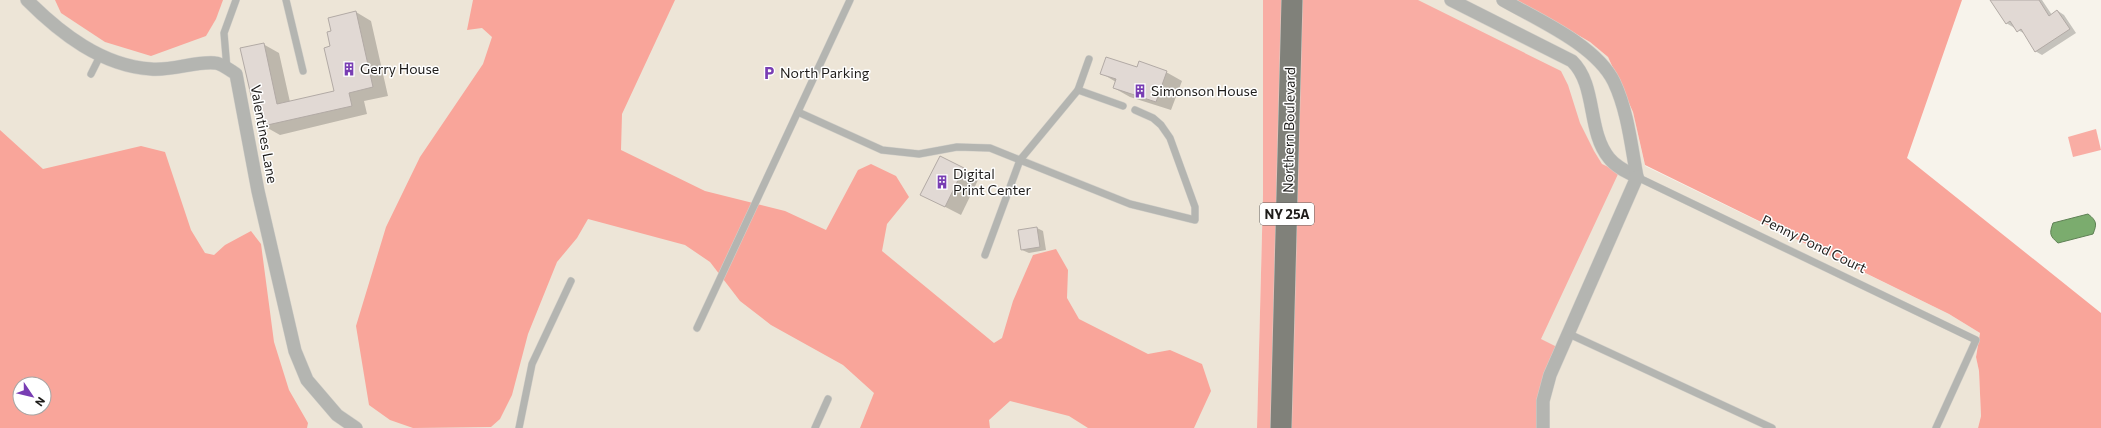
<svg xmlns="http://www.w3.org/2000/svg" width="2101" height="428" font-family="Commissioner,sans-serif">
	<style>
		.built { fill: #ede5d7; fill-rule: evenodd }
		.green { fill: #f9ada4 }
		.forest { fill: #f9a59a; fill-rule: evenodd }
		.water { fill: #7bac6e; stroke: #5f8155 }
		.shadow { fill: #0003 }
		.building { fill: #e1d9d4; stroke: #b2aaa5 }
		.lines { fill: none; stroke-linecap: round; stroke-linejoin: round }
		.service-casing { stroke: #d4d1ca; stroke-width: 8 }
		.minor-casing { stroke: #d4d1ca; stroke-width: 14 }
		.primary-casing { stroke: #d4d1ca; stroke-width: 22 }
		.service { stroke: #b4b5b1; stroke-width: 7 }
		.minor { stroke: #b4b5b1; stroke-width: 13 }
		.primary { stroke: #80817a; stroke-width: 21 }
		.labels { text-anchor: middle; stroke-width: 3; stroke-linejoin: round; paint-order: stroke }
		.shield { fill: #fff; stroke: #62615f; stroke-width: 1 }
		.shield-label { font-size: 13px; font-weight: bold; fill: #1f1d1b }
		.poi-label { font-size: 14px; fill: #1f1d1b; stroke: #fff; text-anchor: start }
		.street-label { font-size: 14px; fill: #1f1d1b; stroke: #fff }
	</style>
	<rect width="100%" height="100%" fill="#f7f3eb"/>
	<g class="built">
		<path d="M0,0H1263V195L1257,428H0ZM20,384H44V408H20Z"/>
		<path d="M1324,0H1517L1590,42L1608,57L1633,112L1645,166L1949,314L1980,333L1976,356L1979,371L1981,416L1978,428H1311Z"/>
	</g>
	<g class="green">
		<path d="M1263,0H1418L1561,71L1568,85L1580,123L1594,151L1602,164L1619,172L1541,339L1557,347L1540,387V428H1257L1263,195Z"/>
		<path d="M2096,129L2101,150L2073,157L2068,137Z"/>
	</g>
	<g class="forest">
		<path d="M55,0H223L216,19L206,36L151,56L105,42L61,13Z"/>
		<path d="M473,0H675L622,114L621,150L705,191L785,211L826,230L858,170L871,164L896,176L909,197L887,224L882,251L994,343L1002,338L1013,301L1033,255L1056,249L1068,270L1067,298L1079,319L1148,354L1170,350L1202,364L1211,391L1194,428H1088L1069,416L1010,401L989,420L990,428H860L874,393L843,365L771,325L740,301L710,262L685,245L588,219L577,238L557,262L528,334L512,395L500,419L491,427L413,428L390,420L369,405L356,326L386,227L420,157L483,64L492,37L482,28L467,30Z"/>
		<path d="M1517,0H1962L1907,158L2101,313V428H1978L1981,416L1979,371L1976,357L1980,333L1949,314L1645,165L1633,112L1608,57L1590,42Z"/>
		<path d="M0,130L43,169L141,146L165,152L191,230L205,253L214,255L225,245L251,231L261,244L274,342L289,390L308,423L307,428H0ZM20,384H44V408H20Z"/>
	</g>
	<path class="water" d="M2088,214C2097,221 2097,224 2093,234L2058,243C2050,236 2049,234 2053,223Z"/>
	<g class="shadow">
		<path d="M1995,0H2042L2052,15L2058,11L2064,15L2076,33L2042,55L2035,51L2025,34L2006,23Z"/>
		<path d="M356,12L371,21L388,96L364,101L367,114L280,135L264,126L260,107L254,103L263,44L279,53L290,102L335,92L331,47L332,31Z"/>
		<path d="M1138,69L1166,72L1182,81L1171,110L1130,97L1114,88L1116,82L1101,73Z"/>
		<path d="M940,158L979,178L961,215L922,195Z"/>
		<path d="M1037,228L1043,231L1046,250L1029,253L1022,250Z"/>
	</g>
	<g class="building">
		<path d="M1990,0H2039L2049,16L2057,10L2070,29L2035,52L2021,29L2017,32L2010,21L2006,24Z"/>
		<path d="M356,11L373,87L349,93L352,106L263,126L258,102L253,104L240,48L264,43L277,104L334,91L324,48L330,46L327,32L331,31L328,18Z"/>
		<path d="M1106,57L1137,67L1139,61L1167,71L1156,102L1113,88L1116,79L1100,74Z"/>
		<path d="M940,156L964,168L945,207L920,195Z"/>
		<path d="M1037,227L1040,247L1021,250L1018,230Z"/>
	</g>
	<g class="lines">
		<g class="service-casing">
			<g id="service">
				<path d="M286,0L303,71"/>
				<path d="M227,69L224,33L236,0"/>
				<path d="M91,74L101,54"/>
				<path d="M1078,90L1089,59"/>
				<path d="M798,112L882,150L919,154L957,147L990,148L1130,204L1195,220V207L1170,138L1161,125L1153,118L1135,110"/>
				<path d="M1637,177L1976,340L1936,428"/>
				<path d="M985,255L1020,160L1078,90L1123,106"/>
				<path d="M697,328L850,0"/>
				<path d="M1567,333L1772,428"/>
				<path d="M519,428L532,364L571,281"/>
				<path d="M815,428L828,399"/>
			</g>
		</g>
		<g class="minor-casing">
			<g id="minor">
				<path d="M27,0C60,33 102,66 151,69C172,71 196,61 215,63C221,63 231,71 236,74L258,191L295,351L307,380L337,415L356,428"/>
				<path d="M1451,0L1572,61C1597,85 1587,131 1609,158C1616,167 1627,172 1637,177"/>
				<path d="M1503,0C1538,20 1596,45 1614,82C1628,112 1631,145 1637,177"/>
				<path d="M1543,428V401L1550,375L1637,177"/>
			</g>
		</g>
		<g class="primary-casing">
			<path id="primary" d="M1281,428L1292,0"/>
		</g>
		<use href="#service" class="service"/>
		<use href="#minor" class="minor"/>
		<use href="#primary" class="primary"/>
	</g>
	<defs>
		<g id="building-bare" transform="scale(1.08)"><path d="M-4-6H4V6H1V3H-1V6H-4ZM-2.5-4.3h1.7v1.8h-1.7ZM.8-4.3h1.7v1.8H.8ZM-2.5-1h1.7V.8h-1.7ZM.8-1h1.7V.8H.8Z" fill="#783db3" stroke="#fff" stroke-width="2.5" paint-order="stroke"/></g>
		<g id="parking-bare" transform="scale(1.08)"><path d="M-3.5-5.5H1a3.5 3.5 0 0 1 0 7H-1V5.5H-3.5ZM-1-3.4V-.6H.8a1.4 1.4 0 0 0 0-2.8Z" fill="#783db3" stroke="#fff" stroke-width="2.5" paint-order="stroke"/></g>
	</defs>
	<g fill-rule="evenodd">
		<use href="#building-bare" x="349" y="69"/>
		<use href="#parking-bare" x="769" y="73"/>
		<use href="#building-bare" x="1140" y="91"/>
		<use href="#building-bare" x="942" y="182"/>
	</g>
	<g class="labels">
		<rect class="shield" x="1260" y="203" width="54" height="22" rx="3"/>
		<g class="shield-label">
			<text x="1287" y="219">NY 25A</text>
		</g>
		<g class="poi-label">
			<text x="360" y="74">Gerry House</text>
			<text x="780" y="78">North Parking</text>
			<text x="1151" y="96">Simonson House</text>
			<text x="953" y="179">Digital<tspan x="953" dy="16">Print Center</tspan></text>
		</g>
		<g class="street-label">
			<text transform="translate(1289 130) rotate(-89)" y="5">Northern Boulevard</text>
			<text transform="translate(264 134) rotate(80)" y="5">Valentines Lane</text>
			<text transform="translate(1814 244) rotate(26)" y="5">Penny Pond Court</text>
		</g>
	</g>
	<g transform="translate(32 396) rotate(125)"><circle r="19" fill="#ffffff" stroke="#a5a5a4"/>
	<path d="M0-3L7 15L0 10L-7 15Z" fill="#783db3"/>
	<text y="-6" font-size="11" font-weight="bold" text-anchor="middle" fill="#1f1d1b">N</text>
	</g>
</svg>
